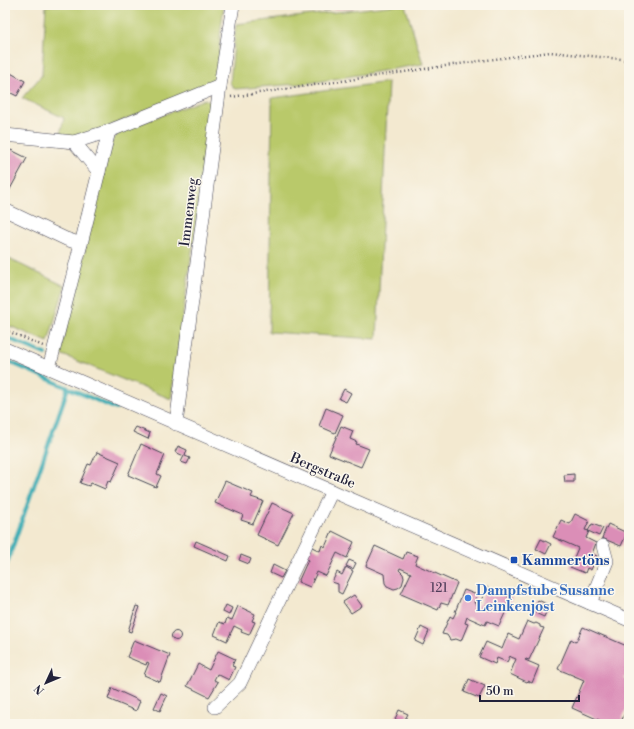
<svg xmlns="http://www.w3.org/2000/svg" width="634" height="729" font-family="'Libre Bodoni',serif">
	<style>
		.green { fill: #b9c96b; stroke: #6e7653 }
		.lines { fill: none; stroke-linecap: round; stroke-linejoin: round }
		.stream { stroke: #3cadb5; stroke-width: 4 }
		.building { fill: #db8eb7 }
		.minor-casing { stroke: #414051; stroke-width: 14 }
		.path { stroke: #414051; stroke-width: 2.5; stroke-dasharray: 1 3; stroke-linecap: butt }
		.minor { stroke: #fff; stroke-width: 13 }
		.transit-dot { fill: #1a4fb4; stroke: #fbf7ec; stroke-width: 1.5 }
		.shop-dot { fill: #3f7fe0; stroke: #fbf7ec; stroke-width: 1.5 }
		.labels { text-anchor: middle; stroke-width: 3; stroke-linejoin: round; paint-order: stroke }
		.number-label { font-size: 12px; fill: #503d5a }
		.street-label { font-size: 14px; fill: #22223b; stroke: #fbf7ec }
		.transit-label { font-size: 14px; font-weight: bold; fill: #164399; stroke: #fbf7ec; text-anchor: start }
		.shop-label { font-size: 14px; font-weight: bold; fill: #366cbe; stroke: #fbf7ec; text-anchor: start }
	</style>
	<rect width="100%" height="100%" fill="#fbf7ec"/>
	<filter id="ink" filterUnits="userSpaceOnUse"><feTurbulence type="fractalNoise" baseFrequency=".025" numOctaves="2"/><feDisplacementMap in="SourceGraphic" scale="8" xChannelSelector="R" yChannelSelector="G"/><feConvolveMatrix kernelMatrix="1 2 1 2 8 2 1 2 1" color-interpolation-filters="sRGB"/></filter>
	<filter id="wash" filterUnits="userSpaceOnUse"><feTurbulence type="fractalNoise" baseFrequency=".012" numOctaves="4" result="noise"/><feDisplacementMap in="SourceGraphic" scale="16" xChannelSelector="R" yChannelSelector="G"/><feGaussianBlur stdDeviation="0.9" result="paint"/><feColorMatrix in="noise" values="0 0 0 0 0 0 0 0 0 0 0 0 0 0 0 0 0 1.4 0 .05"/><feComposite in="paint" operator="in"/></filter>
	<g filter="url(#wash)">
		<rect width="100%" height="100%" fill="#f3e9d0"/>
		<g class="green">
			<path d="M46,5H224L220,37L219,71L211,84L90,134L71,138L60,134L64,118L22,98L42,75Z"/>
			<path d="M395,5H405L423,64L310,83L235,89L230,83L236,24Z"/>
			<path d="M388,82L377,339L269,332L272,98Z"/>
			<path d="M205,99L213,104L171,399L60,354L109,150L113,140L120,131Z"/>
			<path d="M5,257L65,286L48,342L5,324Z"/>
		</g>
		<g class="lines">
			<g class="stream">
				<path d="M5,337L45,354"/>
				<path d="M5,360L116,409"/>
				<path d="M5,569L68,388"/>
			</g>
		</g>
		<g id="blocks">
			<g class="building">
				<path d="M312,5H354V8L336,9H312Z"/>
				<path d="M5,70L25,81L17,96L5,90Z"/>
				<path d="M11,150L27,158L9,191L5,189V160Z"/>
				<path d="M344,389L351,393L346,402L339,399Z"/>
				<path d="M326,408L343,415L335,433L319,426Z"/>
				<path d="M341,426L353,431L350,439L357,442L356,444L369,449L361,467L329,454Z"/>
				<path d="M136,427L150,433L148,439L133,432Z"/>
				<path d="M141,444L165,455L157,474L161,476L156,487L128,475Z"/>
				<path d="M178,446L187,450L185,456L190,458L187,464L181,462L184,456L175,452Z"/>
				<path d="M97,452L120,462L111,482L108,481L105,489L91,483L89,486L80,483L88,464L91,465Z"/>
				<path d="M574,474V482H565L564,475Z"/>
				<path d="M225,481L253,493L251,497L263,501L253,524L241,520L243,515L215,503Z"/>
				<path d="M272,503L294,513L278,545L257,535Z"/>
				<path d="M575,514L589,521L585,530L589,531L586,538L596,543L592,554L597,556L591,570L587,568L585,573L570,567L578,548L553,537L561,520L570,524Z"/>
				<path d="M592,524L603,528L599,536L588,531Z"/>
				<path d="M608,524L627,533L621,546L602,538Z"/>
				<path d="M332,531L354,542L347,558L337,553L326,576L317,572L310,587L298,582L308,560L304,558L310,546L320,551L322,545L325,547Z"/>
				<path d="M541,539L551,544L546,554L536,549Z"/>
				<path d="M196,541L230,556L228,561L194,546Z"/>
				<path d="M375,546L403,559L406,552L418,556L415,564L457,583L448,605L441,603L438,610L401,594L411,573L400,568L399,570L403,574L404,578L402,585L398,588L394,589L387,586L385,583L384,574L366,566Z"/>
				<path d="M241,555L251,559L249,564L239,560Z"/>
				<path d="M349,560L356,563L353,569L346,566Z"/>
				<path d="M273,565L285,571L281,578L270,573Z"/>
				<path d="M346,567L353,571L342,594L338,592V584L332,582L337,572L342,575Z"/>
				<path d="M487,587L512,598L499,626L487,621L485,625L467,617L465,623L468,624L461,641L456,639L450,640L447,635L442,634L450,616L453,618L456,612H455L464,590L477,595L474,603L479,605Z"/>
				<path d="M354,595L362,606L351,613L343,602Z"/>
				<path d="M538,600L549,605L544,617L533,612Z"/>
				<path d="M226,605L232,608L229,615L223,612Z"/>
				<path d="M136,606L140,607L131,632L128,631Z"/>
				<path d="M238,606L255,614L252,621L255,622L249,635L241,632L242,630L234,626L227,641L214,635L219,622L225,624L227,618L232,620Z"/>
				<path d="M527,621L534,624L536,623L540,625V627L544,628L529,660L526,659L525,660L539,666L532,683L528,681L527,682L510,674L516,659L511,657L510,656L507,662L497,658L495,664L479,657L486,642L502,649L508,634L519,639Z"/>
				<path d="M421,627L429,631L423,645L415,641Z"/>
				<path d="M583,627L629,647V669L624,679L629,681V704L620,724H608L572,708L584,680L558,669L571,639L576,642Z"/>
				<circle cx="176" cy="636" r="4.5"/>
				<path d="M134,640L170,655L160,682L144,675L149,663L147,662L146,665L127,657Z"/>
				<path d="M218,651L235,659L232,666L235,667L229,680L217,674L214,680L218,682L209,697L187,686L198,664L209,670Z"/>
				<path d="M469,679L485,686L479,698L464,692Z"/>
				<path d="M112,688L140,701L136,711L108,699Z"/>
				<path d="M161,693L167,696L160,711L154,708Z"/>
				<path d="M399,710L408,714L403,723L395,719Z"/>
			</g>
		</g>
	</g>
	<g filter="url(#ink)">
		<use href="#blocks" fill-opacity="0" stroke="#414051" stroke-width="1"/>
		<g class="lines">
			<g class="minor-casing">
				<g id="minor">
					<path d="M5,135L74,142L109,131L220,86"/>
					<path d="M74,142L99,172"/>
					<path d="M5,210L66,239L81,244"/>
					<path d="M5,349L629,620"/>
					<path d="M49,368L81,244L109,131"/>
					<path d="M176,424L220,86L233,5"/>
					<path d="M590,603L607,561L603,546"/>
					<path d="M215,707L240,683L288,582L332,491"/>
				</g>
			</g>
			<g class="path">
				<path d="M231,97L487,60L550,52L621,59L629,61"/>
				<path d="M5,330L43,346"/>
			</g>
			<use href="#minor" class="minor"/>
		</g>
	</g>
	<rect class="transit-dot" x="510" y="556" width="8" height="8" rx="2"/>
	<circle class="shop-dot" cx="468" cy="598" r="4"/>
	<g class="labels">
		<g class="number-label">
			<text x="439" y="592">121</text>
		</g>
		<g class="street-label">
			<text transform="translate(188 212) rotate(-83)" y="5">Immenweg</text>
			<text transform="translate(323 470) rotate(23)" y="5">Bergstraße</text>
		</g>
		<g class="transit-label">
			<text x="522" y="565">Kammertöns</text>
		</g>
		<g class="shop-label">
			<text x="476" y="595">Dampfstube Susanne<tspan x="476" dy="16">Leinkenjost</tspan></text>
		</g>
	</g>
	<rect width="634" height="729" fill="none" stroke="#fbf7ec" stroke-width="20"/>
	<g transform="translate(46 683) rotate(226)" stroke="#fbf7ec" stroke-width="3" paint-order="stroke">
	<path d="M0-3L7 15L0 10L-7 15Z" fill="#22223b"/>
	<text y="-6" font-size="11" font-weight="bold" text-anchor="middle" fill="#22223b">N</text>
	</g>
	<path d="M480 695v6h99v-6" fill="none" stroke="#22223b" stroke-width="2"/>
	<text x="486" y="695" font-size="12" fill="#22223b" stroke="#fbf7ec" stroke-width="3" paint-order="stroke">50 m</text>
</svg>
